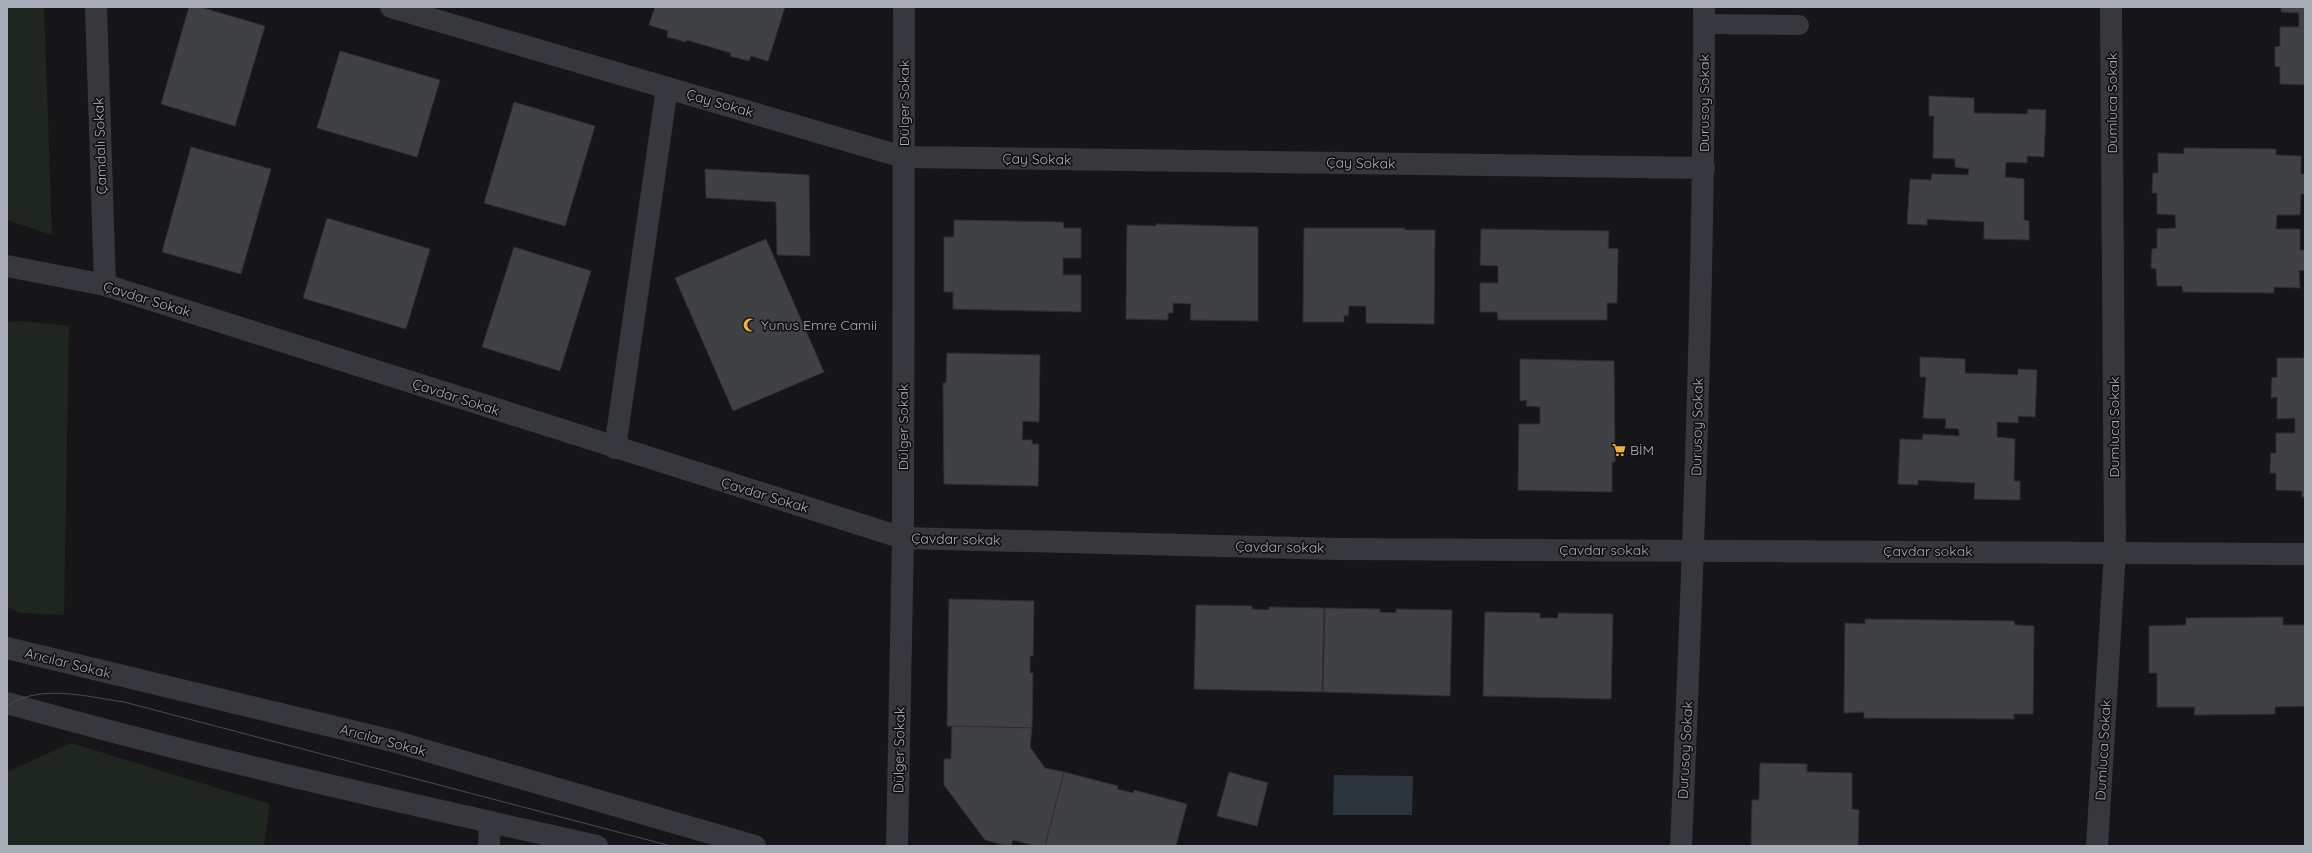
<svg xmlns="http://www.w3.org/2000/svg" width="2312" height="853" font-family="Quicksand,sans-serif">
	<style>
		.green { fill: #1e261f }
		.water { fill: #2c353c }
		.building { fill: #404145; stroke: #303034 }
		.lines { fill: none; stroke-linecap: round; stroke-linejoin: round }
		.lane { stroke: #37383d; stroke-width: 20 }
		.street { stroke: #37383d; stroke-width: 22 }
		.tram { stroke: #4a4c52; stroke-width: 1 }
		.labels { text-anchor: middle; stroke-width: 3.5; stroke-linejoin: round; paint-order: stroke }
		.street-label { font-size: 14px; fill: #a8adb8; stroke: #111113 }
		.poi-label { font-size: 14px; fill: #a8adb8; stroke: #111113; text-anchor: start }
	</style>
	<rect width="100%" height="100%" fill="#161618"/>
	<g class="green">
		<path d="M7,7H44L52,235L7,220Z"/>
		<path d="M22,321L69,326L64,615L19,613L7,606V322Z"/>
		<path d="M71,743L270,804L264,846H7V772Z"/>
	</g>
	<path class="water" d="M1334,775L1413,776L1412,815H1333Z"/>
	<g class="building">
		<path d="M189,7H200L265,26L235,126L161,104Z"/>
		<path d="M655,7H785L768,61L751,56L749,61L730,56L731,53L687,40L686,42L667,37L668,31L649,25Z"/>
		<path d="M2281,7H2305V85L2280,84V67L2275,66V47L2280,46V27H2299V13L2281,12Z"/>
		<path d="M340,51L440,80L417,157L317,128Z"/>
		<path d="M1929,96L1974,98V113L2027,114L2028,109L2046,110L2044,157L2027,156V163L2006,162L2005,177L2024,179V220L2029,221V240L1984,239V222L1927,219V225L1907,224L1910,179L1931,180L1932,174L1968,175L1969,169L1955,167V159L1933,158L1934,116H1929Z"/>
		<path d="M514,102L595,126L565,226L484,203Z"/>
		<path d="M191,147L271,169L241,274L162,252Z"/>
		<path d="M2184,148L2276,149V155L2301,156V174H2305V194H2301L2300,215H2277L2276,229H2300V250H2305V271L2299,270L2300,288L2274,287V293L2183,292L2182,286H2157L2156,269L2151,268L2152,249L2157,248V229L2176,228L2175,215L2157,214V193H2152L2153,173H2158V153L2184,154Z"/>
		<path d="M705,169L809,175L810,256L777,255L776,202L706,198Z"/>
		<path d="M327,218L430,249L406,329L303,298Z"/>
		<path d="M954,220L1063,222L1064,228H1081V258H1063V275H1081V312L953,309V292H944V237H954Z"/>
		<path d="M1156,224L1258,227V321L1190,320L1191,304L1173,303V313H1168V320L1126,319L1127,225L1156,226Z"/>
		<path d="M1304,228H1405V230H1435L1434,324L1366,323V306H1349L1348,316L1344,315V322H1303Z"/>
		<path d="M1481,229L1609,231L1608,248L1618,249L1617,303H1607V320H1498L1497,312H1480V283H1498V266L1480,265Z"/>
		<path d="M766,239L824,372L733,411L675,278Z"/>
		<path d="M514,247L591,271L560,371L482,347Z"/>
		<path d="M2304,352H2305V497H2302V491L2276,490V473H2270L2271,453H2276V433H2295V418L2277,419V397L2271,398L2272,377L2277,378V358H2304Z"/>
		<path d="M947,353L1040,355L1039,422L1023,421L1022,440H1032V444H1039L1038,486L944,484L943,383H946Z"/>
		<path d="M1920,357L1965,359V373L2018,375V369L2037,370L2035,417L2018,416V423L1997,422V437L2015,439L2014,481H2020V500L1974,499L1975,483L1918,480V485L1898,484L1900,439L1922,440L1923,434L1959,436V429L1945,428L1946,419L1923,418L1926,377H1920Z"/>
		<path d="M1520,359L1614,361L1615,462H1612V492L1518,490L1519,424H1540V407L1526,406L1527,400L1520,401Z"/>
		<path d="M949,599L1034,601L1033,656H1030V673H1033L1032,728L947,726Z"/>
		<path d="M1196,605L1252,606V609L1269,610V607L1324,608L1322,692L1194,689Z"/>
		<path d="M1325,608L1380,609V612L1396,613V609L1452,610L1450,696L1323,692Z"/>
		<path d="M1485,612L1540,613V618H1558V613L1613,614L1611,699L1483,696Z"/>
		<path d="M2283,617V625H2305V706L2275,707V714L2194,715L2195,707H2157V673H2149V626L2186,625V618Z"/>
		<path d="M1865,619L2014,621L2015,625L2034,626L2033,714H2014V719L1864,718V712L1844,713L1845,623L1865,624Z"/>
		<path d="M952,726L1032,728L1030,747L1045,768L1064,772L1045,846H1035L1013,840L1011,846H1007L985,840L944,785V759H951Z"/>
		<path d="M1760,763L1807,764V772L1852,773V809L1859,810L1858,846H1751L1752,800H1759Z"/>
		<path d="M1064,772L1118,786L1117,789L1133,793L1134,790L1187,804L1176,846H1045Z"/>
		<path d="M1229,772L1268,783L1257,826L1217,816Z"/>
	</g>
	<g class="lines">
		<path class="lane" d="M1704,24L1799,25"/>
		<g class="street">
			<path d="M96,7L105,285"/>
			<path d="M391,7L903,157L1704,168"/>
			<path d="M7,266L105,285L903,538L1339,549L2305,554"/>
			<path d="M615,448L667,88"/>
			<path d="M7,648L393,741L755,846"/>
			<path d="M7,703C202,758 400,802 597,846"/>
			<path d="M489,846L490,822"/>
			<path d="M897,846L903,538L904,7"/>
			<path d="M1681,846C1693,566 1704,287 1704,7"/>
			<path d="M2097,846L2115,551L2111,7"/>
		</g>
		<path class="tram" d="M7,706C40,683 87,697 124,702L671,846"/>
	</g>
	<defs>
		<g id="mosque-bare" transform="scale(1.08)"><path d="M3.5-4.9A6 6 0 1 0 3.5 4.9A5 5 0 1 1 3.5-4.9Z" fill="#f2b134" stroke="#111113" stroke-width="2.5" paint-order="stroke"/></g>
		<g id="supermarket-bare" transform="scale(1.08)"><path d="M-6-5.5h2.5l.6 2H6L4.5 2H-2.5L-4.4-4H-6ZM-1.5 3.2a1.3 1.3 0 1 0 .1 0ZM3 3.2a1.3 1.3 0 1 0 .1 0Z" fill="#f2b134" stroke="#111113" stroke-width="2.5" paint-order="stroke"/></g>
	</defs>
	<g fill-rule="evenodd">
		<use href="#mosque-bare" x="750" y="325"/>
		<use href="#supermarket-bare" x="1619" y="450"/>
	</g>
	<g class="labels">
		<g class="street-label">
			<text transform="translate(720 103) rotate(16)" y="5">Çay Sokak</text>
			<text transform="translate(904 103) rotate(-90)" y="5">Dülger Sokak</text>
			<text transform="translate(1704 103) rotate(-90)" y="5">Durusoy Sokak</text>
			<text transform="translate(2112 103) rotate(-90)" y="5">Dumluca Sokak</text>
			<text transform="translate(100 146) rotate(-92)" y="5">Çamdalı Sokak</text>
			<text transform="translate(1037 159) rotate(1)" y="5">Çay Sokak</text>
			<text transform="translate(1361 163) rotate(1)" y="5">Çay Sokak</text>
			<text transform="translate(147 299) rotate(17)" y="5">Çavdar Sokak</text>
			<text transform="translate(456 397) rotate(18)" y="5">Çavdar Sokak</text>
			<text transform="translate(903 427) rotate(-90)" y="5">Dülger Sokak</text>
			<text transform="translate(1697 427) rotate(-89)" y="5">Durusoy Sokak</text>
			<text transform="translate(2114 427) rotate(-90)" y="5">Dumluca Sokak</text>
			<text transform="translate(765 495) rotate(17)" y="5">Çavdar Sokak</text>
			<text transform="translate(956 539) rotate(1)" y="5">Çavdar sokak</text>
			<text transform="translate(1280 547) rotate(1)" y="5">Çavdar sokak</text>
			<text x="1604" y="555">Çavdar sokak</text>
			<text x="1928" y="556">Çavdar sokak</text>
			<text transform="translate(68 663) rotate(14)" y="5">Arıcılar Sokak</text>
			<text transform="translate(383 740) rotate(15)" y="5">Arıcılar Sokak</text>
			<text transform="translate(899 750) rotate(-89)" y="5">Dülger Sokak</text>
			<text transform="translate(1685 750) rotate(-87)" y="5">Durusoy Sokak</text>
			<text transform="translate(2103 750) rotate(-87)" y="5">Dumluca Sokak</text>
		</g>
		<g class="poi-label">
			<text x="761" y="330">Yunus Emre Camii</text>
			<text x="1630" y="455">BİM</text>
		</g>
	</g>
	<rect width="2312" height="853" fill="none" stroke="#a8adb8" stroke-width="16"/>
</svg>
